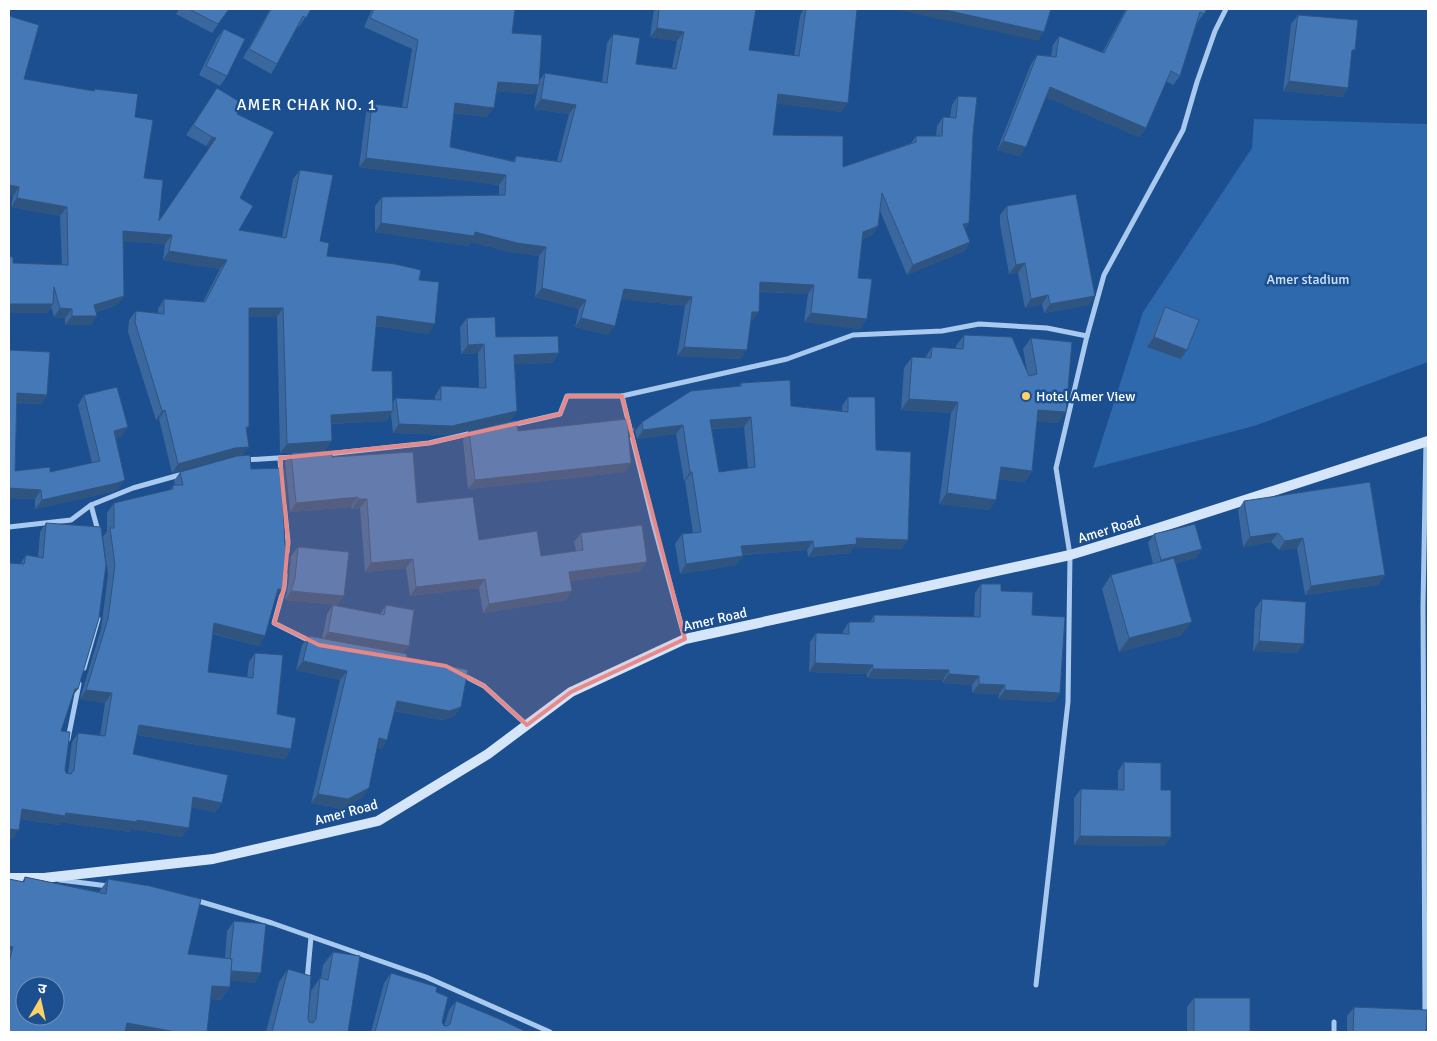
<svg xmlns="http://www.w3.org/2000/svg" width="1437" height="1041" font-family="Signika,'Noto Sans Devanagari',sans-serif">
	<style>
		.green { fill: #2e69ad }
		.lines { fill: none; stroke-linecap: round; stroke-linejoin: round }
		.minor { stroke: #a9c9ee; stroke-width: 5 }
		.secondary { stroke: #d6e6fa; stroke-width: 10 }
		.wall { fill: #3a679d; fill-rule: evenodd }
		.shaded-wall { fill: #305480 }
		.building { fill: #4478b7; stroke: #305480; fill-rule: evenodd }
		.marked { fill: #e88989; fill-opacity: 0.2; stroke: #e88989; stroke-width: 4; stroke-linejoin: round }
		.poi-dot { fill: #ffd166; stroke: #1b4f8f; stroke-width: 2 }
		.labels { text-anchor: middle; stroke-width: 5; stroke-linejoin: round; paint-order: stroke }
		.park-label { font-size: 14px; fill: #cfe3fa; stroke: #1b4f8f }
		.poi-label { font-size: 14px; fill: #fff; stroke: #1b4f8f; text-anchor: start }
		.street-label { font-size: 14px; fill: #fff; stroke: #1b4f8f }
		.quarter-label { font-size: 16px; letter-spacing: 1px; fill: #fff; stroke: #1b4f8f }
	</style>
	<rect width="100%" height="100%" fill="#1b4f8f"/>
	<path class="green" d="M1254,119L1428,124V362L1254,426L1093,468L1143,312L1252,148Z"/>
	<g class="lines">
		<g class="minor">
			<path d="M622,396L653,522L685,639"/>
			<path d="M512,425L560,414L567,396H622L787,359L853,335L942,331L979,324L1047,328L1087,336"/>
			<path d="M327,454L429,443L472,433"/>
			<path d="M280,458L281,475"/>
			<path d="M244,460L293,457"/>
			<path d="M284,503L288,542L287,552"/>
			<path d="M91,505L98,531"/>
			<path d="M9,527L71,520L91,505L133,488L183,474"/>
			<path d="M285,575L284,587L274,623L312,642"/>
			<path d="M84,668L98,619"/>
			<path d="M461,674L484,686L527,725"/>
			<path d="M68,739L79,684"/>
			<path d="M60,880L108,886"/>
			<path d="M195,900L272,923L426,977L550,1032"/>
			<path d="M307,981L311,937"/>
			<path d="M1036,985L1068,702L1070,555L1056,468L1087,336L1104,275L1183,130L1197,82L1215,31L1226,9"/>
			<path d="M1425,1014L1423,606L1426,441"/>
			<path d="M1334,1032V1022"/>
		</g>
		<path class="secondary" d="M9,878H44L213,859L378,821L488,754L571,692L685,639L1070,555L1152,530L1428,441"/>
	</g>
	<g class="wall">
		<path d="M179,9H229L212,33L176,14Z"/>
		<path d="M270,9H311L299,27L298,26L277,64L271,74L243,58Z"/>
		<path d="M372,9H515L512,33L539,81L545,73L602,82L607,43L613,34L636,64L672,68L677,41L650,37L654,9H756L749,50L794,56L800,16L803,10V9H857L841,112L777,103L773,135L843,167L911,143L916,136H936L937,126L943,117H950L952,105L958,96L973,134L969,223L965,229L970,242L964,251L907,275L880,211L878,226L872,235L862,239L858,278L860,329L804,322L808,294L760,292L752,322H750L741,359L677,356L685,306L621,299L608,335L575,327L579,309L535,297L539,256L511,252L471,242L468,246L375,232V206L382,197L499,195V185L359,167L366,113L372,104L402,107L412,49L364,27ZM538,86L534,109L569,114L557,161L516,156L513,161L450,147L454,113L487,117L496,91L533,94Z"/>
		<path d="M1126,9H1207L1197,23H1196L1180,76L1173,85L1166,81L1146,128L1139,137L1046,97L1020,156L997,150L1031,64L1037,55L1051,56L1053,45L1059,36L1102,53Z"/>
		<path d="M1298,15L1351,55L1348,88L1342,97L1283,91L1291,24Z"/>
		<path d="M224,29L227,76L220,86L199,75L217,38Z"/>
		<path d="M24,79L94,91L95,89L135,117L144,178L159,221L210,147L206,146L186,135L217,88L237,114L240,198L239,230L282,237L293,179L300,170L320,241L327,256L419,280L429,334L376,326L372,371L392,403L396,398L435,400V396L441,386L479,388L478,353L461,354L460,327L467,318L496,337L559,353L552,363L515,364L517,411L510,421L446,435L393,433L391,414L386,421L331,424L332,441L325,450L280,453L277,317H249L247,430L242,456L251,469L284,509L276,599H275L259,646L213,634L208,672L247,678L249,662L255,653L277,714L291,749L285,759L137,735L133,754L222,803L215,812L192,807L182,837L132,829L130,832L61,822L59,825L21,819L13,839L20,564L26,555L38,557L40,532L46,523L72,697L61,731L65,770L66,773H68L72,742L78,733L100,736L105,703L80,699L101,629L108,575L103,537L107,531V513L114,503L170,490L173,485H175L174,481L180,472L237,456L229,457L172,473L159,419L156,420L128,332L129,320L136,311L158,313V309L164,299L203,302L220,269L163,260L165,244L123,241L124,296L117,305L96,312L91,325H65V318L54,317L51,307L47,313L13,263L62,265L60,216L11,207L13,196Z"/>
		<path d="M1007,206L1089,305L1044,313L1042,304L1025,308L1018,273L1009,274L1000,224V215Z"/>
		<path d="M1165,307L1187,350L1181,359L1147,347L1158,317Z"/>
		<path d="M964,335L1027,371L1023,349L1031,338L1058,423L1037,421L1032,471L1024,482L999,479L996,500L989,510L939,504L951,413L901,410L904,368L912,357L925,358L932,347L956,349V346Z"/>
		<path d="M9,350L47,395L41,404L17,403L15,471L50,472L92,463L78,405L84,395L122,436L116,438L118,489L111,492L35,509V499L9,498Z"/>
		<path d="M741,383L791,406L842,411V406L848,397L876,450L908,540L901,549L854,547L850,553L808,557L807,550L743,555L736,565L680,574L675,544L682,534L693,533L685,481H684L676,434L637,439L635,431L642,422L739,386ZM744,427L748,468L719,472L712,429Z"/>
		<path d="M469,431H635L629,439L625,472L468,489L463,440Z"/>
		<path d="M291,453L332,457L417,503L479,540L541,556L576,551L574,542L581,533L647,562L640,571L570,581L566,600L483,613L479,588L410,596L406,568L365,572L360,508L352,509L351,507L290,512L285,462Z"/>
		<path d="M1244,501L1385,575L1378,585L1305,595L1297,548L1279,550L1271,542L1243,547L1238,510Z"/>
		<path d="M1154,534L1202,549L1195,558L1176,563L1182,635L1119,652L1102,589L1111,575L1153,564L1148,543Z"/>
		<path d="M298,547L338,605L285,600L288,587L291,556Z"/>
		<path d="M981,584L1001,591L1032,615L1060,693L1054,702L998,699L999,694L972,693V685L942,683L943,680L867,678V674L809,672L810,642L816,633L843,634V631L849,622H870L874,615L974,617L975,593Z"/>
		<path d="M1262,599L1297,653L1253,651L1255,609Z"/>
		<path d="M333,605L380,614L386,605L403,654L455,716L443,720L394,711L387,740L381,749L377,748L363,797L342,809L311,803L340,680L296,670L302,645L309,636L322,639L327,614Z"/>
		<path d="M1124,762L1161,790L1171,837L1164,846L1074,845V798L1081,789L1118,790V771Z"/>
		<path d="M25,877L99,892L108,879L188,954L225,958L227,931L234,921L255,983L230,980V987L221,1000L210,999L9,1032V879L22,882Z"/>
		<path d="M333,952L348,1032H266L279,982L288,969L308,1020L311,991L320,978H321L323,965Z"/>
		<path d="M391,973L436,992L442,1022L444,1026L449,1010L456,1001L527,1032H371L384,983Z"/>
		<path d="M1194,998L1250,1032H1187V1007Z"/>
		<path d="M1354,1007L1426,1032H1347V1016Z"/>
	</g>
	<g class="shaded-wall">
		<path d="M894,9H941L1044,32L1038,41Z"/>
		<path d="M657,28L684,32L677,41L650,37Z"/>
		<path d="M1289,81L1348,88L1342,97L1283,91Z"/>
		<path d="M498,82L539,85L533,94L491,91Z"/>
		<path d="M1050,87L1146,128L1139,137L1043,96Z"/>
		<path d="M778,94L848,103L841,112L772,103Z"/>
		<path d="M541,99L576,105L569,114L534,109Z"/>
		<path d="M455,103L494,108L487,117L449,112Z"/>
		<path d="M212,137L216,138L210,147L206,146Z"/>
		<path d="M1003,141L1026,147L1020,156L997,150Z"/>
		<path d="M366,158L506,175L499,185L359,167Z"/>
		<path d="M9,185L19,187L13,196H9Z"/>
		<path d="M17,198L67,207L60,216L11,207Z"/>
		<path d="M381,223L475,232L546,247L539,256L511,252L471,242L468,246L375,232Z"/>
		<path d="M969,223L963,232V224Z"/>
		<path d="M878,226L872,235L856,241L863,232Z"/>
		<path d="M123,231L172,235L165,244L117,241Z"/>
		<path d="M970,242L964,251L907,275L913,265Z"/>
		<path d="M169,251L227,260L220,269L163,260Z"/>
		<path d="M1025,263L1018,273L1009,274L1016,265Z"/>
		<path d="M760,282L814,285L808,294L754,291Z"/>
		<path d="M542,288L586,300L579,309L535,297Z"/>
		<path d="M624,289L692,297L685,306L617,299Z"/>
		<path d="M1048,295L1042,304L1025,308L1031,299Z"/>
		<path d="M124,296L117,305L88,314L94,305Z"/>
		<path d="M1095,296L1089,305L1044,313L1050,304Z"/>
		<path d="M9,304H53L47,313H9Z"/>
		<path d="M60,308L72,309L65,318L54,317Z"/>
		<path d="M249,308H283L277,317H243Z"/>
		<path d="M752,312H759L752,322L745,321Z"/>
		<path d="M811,313L867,319L860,329L804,322Z"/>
		<path d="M72,316H97L91,325H65Z"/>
		<path d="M377,316L435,324L429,334L370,325Z"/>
		<path d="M581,318L615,326L608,335L575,327Z"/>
		<path d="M1154,337L1187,350L1181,359L1147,347Z"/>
		<path d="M484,344L478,353L461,354L468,345Z"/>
		<path d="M684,347L747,350L741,359L677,356Z"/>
		<path d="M559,353L552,363L508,365L514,355Z"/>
		<path d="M17,393L47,395L41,404L10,402Z"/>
		<path d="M909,399L958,402L951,413L901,410Z"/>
		<path d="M165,410L159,419L156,420L162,411Z"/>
		<path d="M1038,410L1066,412L1058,423L1031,421Z"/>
		<path d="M393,411L386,421L325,424L331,415Z"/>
		<path d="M517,411L510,421L446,435L393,433L399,424Z"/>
		<path d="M751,417L744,427L704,429L710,420Z"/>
		<path d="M683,425L676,434L637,439L643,430Z"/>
		<path d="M128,427L122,436L108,440L114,431Z"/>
		<path d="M628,431H635L628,440Z"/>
		<path d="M332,441L325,450L280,453L287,444Z"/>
		<path d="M249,447L242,456L229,457L172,473L178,464L235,448Z"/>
		<path d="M631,463L625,472L468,489L475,480Z"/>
		<path d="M1001,467L1032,471L1024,482L993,478Z"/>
		<path d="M690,472H692L685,481H684Z"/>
		<path d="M125,480L118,489L111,492L35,509L42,500Z"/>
		<path d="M9,488L41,490L35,499L9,498Z"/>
		<path d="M947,493L996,500L989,510L939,504Z"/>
		<path d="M358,497L351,507L290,512L296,503Z"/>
		<path d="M358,499H367L360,508L352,509Z"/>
		<path d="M1278,533L1271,542L1243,547L1250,537Z"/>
		<path d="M856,538L908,540L901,549L854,547L850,553L808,557L814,548Z"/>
		<path d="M1303,538L1297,548L1279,550L1285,541Z"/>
		<path d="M813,541L807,550L735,555L741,546Z"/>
		<path d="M1202,549L1195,558L1154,569L1161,560Z"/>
		<path d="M743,556L736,565L680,574L686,564Z"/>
		<path d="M413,559L406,568L365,572L371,563Z"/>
		<path d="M647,562L640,571L562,582L569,572Z"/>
		<path d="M1385,575L1378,585L1305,595L1311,586Z"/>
		<path d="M485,579L479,588L410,596L416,587Z"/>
		<path d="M278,589L283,590L276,599L271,598Z"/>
		<path d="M291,591L344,596L338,605L285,600Z"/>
		<path d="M572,591L566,600L483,613L489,604Z"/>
		<path d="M1192,622L1182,635L1119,652L1129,638Z"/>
		<path d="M214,623L265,636L259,646L208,632Z"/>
		<path d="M328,632L409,646L402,655L322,641Z"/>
		<path d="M1259,641L1304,644L1297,653L1253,651Z"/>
		<path d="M303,661L347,671L340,680L296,670Z"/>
		<path d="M815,663L873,665L867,674L809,672Z"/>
		<path d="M873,669L949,670L943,680L867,678Z"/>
		<path d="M949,674L979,676L972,685L942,683Z"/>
		<path d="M979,684L1005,685L999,694L972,693Z"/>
		<path d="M75,689H78L71,698Z"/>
		<path d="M86,690L112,693L105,703L80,699Z"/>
		<path d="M1005,690L1060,693L1054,702L998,699Z"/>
		<path d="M397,701L461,707L455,716L443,720L391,710Z"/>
		<path d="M139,725L291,749L285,759L132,734Z"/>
		<path d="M379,738L387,740L381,749L373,747Z"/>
		<path d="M369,788L363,797L342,809L311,803L318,794Z"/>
		<path d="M193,797L222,803L215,812L187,806Z"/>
		<path d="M22,809L137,820L189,828L182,837L132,829L130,832L61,822L59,825L16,818Z"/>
		<path d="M9,829L19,830L13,839H9Z"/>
		<path d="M1080,836L1171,837L1164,846L1074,845Z"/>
		<path d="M9,946L13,947L9,953Z"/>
		<path d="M229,970L261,973L255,983L223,980Z"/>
		<path d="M212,986L230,987L221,1000L203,998Z"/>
		<path d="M127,1023L176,1032H120Z"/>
	</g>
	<g class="building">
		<path d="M189,9H229L218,24Z"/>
		<path d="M271,9H311L306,18L303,16L277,64L249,49Z"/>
		<path d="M374,9H515L512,33L542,35L539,85L498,82L494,108L455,103L450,147L515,162L516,156L561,162L576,105L541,99L545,73L607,83L613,34L640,38L636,64L676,69L684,32L657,28L659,9H756L749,50L799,56L806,9H857L848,103L778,94L773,135L843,136V167L916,142V136H942L943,117L956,118L958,96L977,97L973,134L969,223L963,224L970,242L913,265L882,193L878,226L863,232L858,278L872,279L867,319L811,313L814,285L760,282L759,312H752L747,350L684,347L692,297L624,289L615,326L581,318L586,300L542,288L546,247L517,243L475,232L474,236L381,223L382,197L505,195L506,175L366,158L372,104L407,108L418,40L370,18Z"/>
		<path d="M941,9H1051L1044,32Z"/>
		<path d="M1127,9H1207L1204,14L1200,12L1180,76L1171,71L1146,128L1050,87L1026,147L1003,141L1037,55L1056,57L1059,36L1104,53Z"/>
		<path d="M1298,15L1358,20L1355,50H1352L1348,88L1289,81Z"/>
		<path d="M9,16L39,25L24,79L94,91L95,89L138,94L135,117L153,120L144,178L163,180L159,221L216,138L212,137L193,125L217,88L243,104L237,114L274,132L240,198L253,206L239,230L286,238L300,170L333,175L320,241L329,243L327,256L395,264L421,270L419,280L439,282L435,324L377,316L372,371H392L393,411L331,415L332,441L287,444L283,308H249V427H246L249,447L235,448L178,464L165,410L162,411L135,322L136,311L164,314V299L205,302L227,260L169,251L172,235L123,231L124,296L94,305L97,316H72V309L60,308L54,287L53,304H9V257H13V263L68,265L67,207L17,198L19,187L9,185Z"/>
		<path d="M224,29L245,39L227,76L206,66Z"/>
		<path d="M1076,194L1095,296L1050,304L1048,295L1031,299L1025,263L1016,265L1007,215V206Z"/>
		<path d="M1165,307L1199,320L1187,350L1154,337Z"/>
		<path d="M495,317L496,337L558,336L559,353L514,355L517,411L452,426L399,424L396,398L441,400V386L486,388L484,344L468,345L467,318Z"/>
		<path d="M964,335L1012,337L1029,376L1037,374L1031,338L1072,342L1066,412L1038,410L1032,471L1001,467L996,500L947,493L958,402L909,399L912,357L931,358L932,347L963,349Z"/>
		<path d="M9,350L50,352L47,395L17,393L15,471L50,467V472L100,461L84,395L117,387L128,427L114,431L125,480L117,483L42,500L41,490L9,488Z"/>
		<path d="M790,380L791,406L848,412V397H875L876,450L911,452L908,540L856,538L857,544L814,548L813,541L741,546L743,556L686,564L682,534L701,532L692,472H690L683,425L643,430L642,422L691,391L741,386V383ZM751,417L755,467L719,472L710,420Z"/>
		<path d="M627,419L628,430L634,427L635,431H628L631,463L475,480L469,431L517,420L518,431Z"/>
		<path d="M332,450V457L413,452L417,503L473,497L479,540L537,531L541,556L583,550L581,533L642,525L647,562L569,572L572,591L489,604L485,579L416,587L413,559L371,563L367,499H358V497L296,503L291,453Z"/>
		<path d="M250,455L251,469L284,468L287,504H283L285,545L289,546L286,577L283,590L278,589L265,636L214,623L208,672L253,678L255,653L283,655L277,714L296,718L291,749L139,725L133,754L228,775L222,803L193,797L189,828L137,820V822L66,813L65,816L22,809L19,830L9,829V563L24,564L26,555L43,558L46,523L101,527L106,565L99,618L78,689H75L61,731L70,732L65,770L66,773L71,774L74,770L78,733L105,736L112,693L86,690L108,619L115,565L110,528H114V503L173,489V485H183L180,472L237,456Z"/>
		<path d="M1370,482L1385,575L1311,586L1303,538L1285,541L1278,533L1250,537L1244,501Z"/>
		<path d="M1195,524L1202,549L1161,560L1154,534Z"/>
		<path d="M298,547L349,552L344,596L291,591L295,578Z"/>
		<path d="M1174,558L1192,622L1129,638L1111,575Z"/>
		<path d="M981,584H1001V591L1033,592L1032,615L1065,617L1060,693L1005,690V685L979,684V676L949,674V670L873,669V665L815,663L816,633L849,634V622H874V615L980,617Z"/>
		<path d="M1262,599L1306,602L1304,644L1259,641Z"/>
		<path d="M333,605L384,615L386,605L414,610L409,646L328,632Z"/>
		<path d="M309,636L407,654V657L468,670L461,707L449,711L397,701L387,740L379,738L369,788L348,799L318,794L347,671L303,661Z"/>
		<path d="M1124,762L1161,763V790H1171V837L1080,836L1081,789L1124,790Z"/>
		<path d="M25,877L106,894L108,879L150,886L201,899L188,954L232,959L230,987L212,986L207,1032H176L127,1023L125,1032H9V962L13,947L9,946V879L24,882ZM25,986H55V1016H25Z"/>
		<path d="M234,921L266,924L261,973L231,971L232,959H230Z"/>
		<path d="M333,952L360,956L348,1032H272L288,969L311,976L308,1019L309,1022L313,1023L316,1019L320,978L328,980Z"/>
		<path d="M391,973L437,987L436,992L448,997L442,1022L444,1026H447L450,1024L456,1001L497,1018L527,1032H375Z"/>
		<rect x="1194" y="998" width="56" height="34"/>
		<path d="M1354,1007L1427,1010L1426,1032H1353Z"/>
	</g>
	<path class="marked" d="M567,396H622L685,639L571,692L527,725L484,686L446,666L319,645L274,623L284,587L288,542L280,458L429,443L560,414Z"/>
	<circle class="poi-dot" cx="1026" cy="396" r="5"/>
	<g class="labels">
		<g class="park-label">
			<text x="1308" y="284">Amer stadium</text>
		</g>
		<g class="poi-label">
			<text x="1036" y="401">Hotel Amer View</text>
		</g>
		<g class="street-label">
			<text transform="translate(1109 529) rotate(-17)" y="5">Amer Road</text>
			<text transform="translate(715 619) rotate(-13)" y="5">Amer Road</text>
			<text transform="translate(346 812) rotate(-15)" y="5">Amer Road</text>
		</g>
		<g class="quarter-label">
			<text x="307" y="110">AMER CHAK NO. 1</text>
		</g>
	</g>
	<rect width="1437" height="1041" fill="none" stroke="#ffffff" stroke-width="20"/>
	<g transform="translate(40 1001) rotate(9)"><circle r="24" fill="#1b4f8f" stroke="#7695bc"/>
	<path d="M0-4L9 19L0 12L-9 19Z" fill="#ffd166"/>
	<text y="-8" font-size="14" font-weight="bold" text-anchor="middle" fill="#ffffff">उ</text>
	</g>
</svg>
